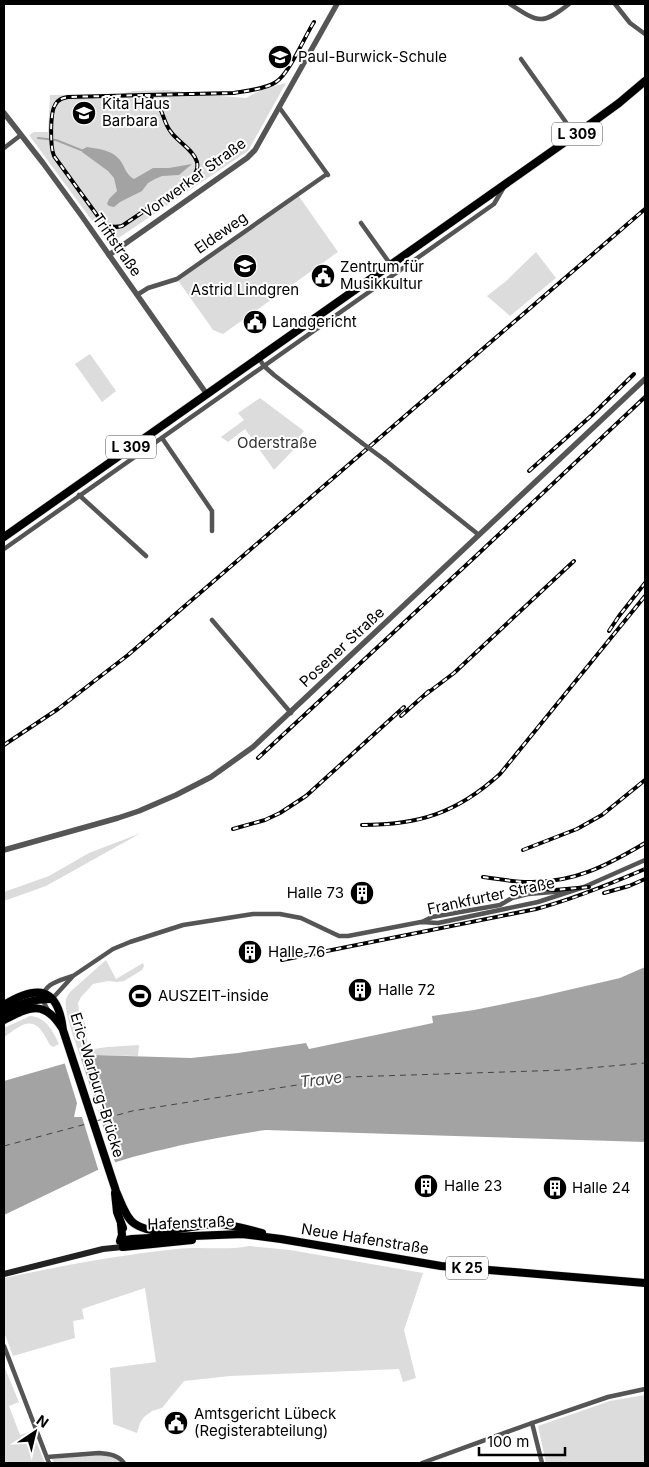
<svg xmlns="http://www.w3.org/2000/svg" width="649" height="1467" font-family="Inter,sans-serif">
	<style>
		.green { fill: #dcdcdc }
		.water { fill: #a3a3a3 }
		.pier { fill: #fff }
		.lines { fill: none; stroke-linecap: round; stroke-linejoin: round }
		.stream { stroke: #a3a3a3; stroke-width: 2 }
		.ferry { stroke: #444; stroke-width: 1; stroke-dasharray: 6 5; stroke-linecap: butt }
		.primary-casing { stroke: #dbdbdb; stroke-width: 9 }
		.minor { stroke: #555; stroke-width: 4.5 }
		.tertiary { stroke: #555; stroke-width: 5.5 }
		.secondary { stroke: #222; stroke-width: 6 }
		.primary { stroke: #000; stroke-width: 8 }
		.rail-casing { stroke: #000; stroke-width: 4 }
		.rail { stroke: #fff; stroke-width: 2; stroke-dasharray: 5.5; stroke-linecap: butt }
		.minor-bridge { stroke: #555; stroke-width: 4.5 }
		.labels { text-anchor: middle; stroke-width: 4; stroke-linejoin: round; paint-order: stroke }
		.shield { fill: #fff; stroke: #4c4c4c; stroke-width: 1 }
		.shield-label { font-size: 14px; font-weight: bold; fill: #000 }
		.poi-label { font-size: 15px; fill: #000; stroke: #fff; text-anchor: start }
		.street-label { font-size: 15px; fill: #000; stroke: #fff }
		.park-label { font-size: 15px; fill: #333; stroke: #fff }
		.water-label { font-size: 16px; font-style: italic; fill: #444; stroke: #fff }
	</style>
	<rect width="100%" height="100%" fill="#fff"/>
	<g class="green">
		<path d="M286,83L248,151L114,241H107L29,135L34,132H48L50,95L120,94L133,91L168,90L208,95L246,98L263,89Z"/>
		<path d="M298,195L338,252L223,334L213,330L177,279Z"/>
		<path d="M536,252L556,278L510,316L487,296L505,282Z"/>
		<path d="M90,354L116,391L102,402L75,364Z"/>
		<path d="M260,398L304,431L299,437L303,440L274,470L245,429L228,442L221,437L244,420L238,413Z"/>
		<path d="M141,833L46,886L4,901V892L49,876L89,853Z"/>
		<path d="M106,960L116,979L143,963L144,966L142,970L124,981L117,982L108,981L93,984L81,997L78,1003L79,1012L85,1024L88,1050L107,1047L139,1045L138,1056L94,1055L81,1059C77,1046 63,1011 66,999C67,996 69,994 70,992Z"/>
		<path d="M30,1016C46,1017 53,1031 59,1044L53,1047L50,1045C42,1031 36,1016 17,1028C12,1031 9,1034 4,1037V1028Z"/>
		<path d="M249,1246L290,1250L423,1273L404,1330L416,1378L403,1382L399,1369L230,1376L184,1381L162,1408L152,1411L144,1417L140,1423L137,1433L113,1424L110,1368L156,1362L145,1288L82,1309L84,1319L73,1321L75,1338L13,1356L4,1332V1278C61,1266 118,1255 177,1249C202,1246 223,1251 249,1246Z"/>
		<path d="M4,1366L19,1402L9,1406L20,1435L32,1431L45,1463H4Z"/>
		<path d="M645,1395V1463H546L538,1426L610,1401Z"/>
		<path d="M99,1454L118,1458L123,1463H54L52,1459Z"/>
	</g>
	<g class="water">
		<path d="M87,147C99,149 112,150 120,160C125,167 126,175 134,179L153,168H169L192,164L179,175L162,176L155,179L148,183L142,191L120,202L114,207L109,206L107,204L109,199L117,191L114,178L108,171L82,152L81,150Z"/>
		<path d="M645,967V1142L266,1130C238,1134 210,1139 182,1145C157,1151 132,1156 108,1165L4,1215V1081L94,1055L191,1058L238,1053L306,1043L309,1049L433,1023L432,1016L474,1010L538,997L620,978Z"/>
	</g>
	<path class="pier" d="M80,1056L94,1097H96L106,1106L98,1111L116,1165L99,1172L82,1117H74L77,1103L64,1061Z"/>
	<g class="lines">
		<path class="stream" d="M38,138L56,140L81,150"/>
		<g class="ferry">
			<path d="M96,1121L132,1111L348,1077L566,1070L645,1063"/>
			<path d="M4,1146L90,1123"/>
		</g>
		<g class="primary-casing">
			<g id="primary">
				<path d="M4,537L575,135L619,103L645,81"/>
				<path d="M4,1005C37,985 58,986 63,1030L116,1191C120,1200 126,1219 135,1224C157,1239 193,1224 217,1224C233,1225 248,1229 262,1233"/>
				<path d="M4,1012C18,1004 33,999 50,999"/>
				<path d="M4,1020C29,1007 44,999 62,1028"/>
				<path d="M115,1193L117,1212L123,1228"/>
				<path d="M121,1224L122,1235L120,1241L132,1239L169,1237L242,1234L281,1239L441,1266L645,1283"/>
				<path d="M123,1247L192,1240"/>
			</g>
		</g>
		<g class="minor">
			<path d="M510,4C538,22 541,26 569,4"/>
			<path d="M615,4L630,23L645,34"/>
			<path d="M521,59L575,135"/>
			<path d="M279,107L328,175"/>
			<path d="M4,148L21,135"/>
			<path d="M361,223L391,265"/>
			<path d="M137,295L148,288L177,279L327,174"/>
			<path d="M258,357L264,366L274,375L362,443"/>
			<path d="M162,438L212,511V531"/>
			<path d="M385,460L479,535"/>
			<path d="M79,495L146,556"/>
			<path d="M4,549L494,204L504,187"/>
			<path d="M212,620L291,713"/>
			<path d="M422,922L432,917L500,905L512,898L528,894L565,891"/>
			<path d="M52,999L73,976L113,949L130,942L183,925L253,914H280L301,918L339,936H348L421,922L438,923L538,902L584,887L645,860"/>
			<path d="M49,1012L42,999C44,983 59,981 72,976"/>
			<path d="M4,1346L49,1463"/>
			<path d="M532,1423L542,1463"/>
			<path d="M47,1457L99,1453C110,1454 118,1455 124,1463"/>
			<path d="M422,1463L532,1423L608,1397L645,1389"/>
		</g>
		<g class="tertiary">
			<path d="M4,113L43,163L81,215L206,393"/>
			<path d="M109,255L247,158L255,150L337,4"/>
			<path d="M4,850L118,818L139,811L176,795L211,777L253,747L645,379"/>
		</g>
		<path class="secondary" d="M4,1274L103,1249L123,1247"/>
		<use href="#primary" class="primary"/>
		<g class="rail-casing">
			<g id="rail">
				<path d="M145,95C165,103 160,118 171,132C178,142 194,150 197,162C199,171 193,177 187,182L122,226C114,228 108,227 102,222L54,156C50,147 50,113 55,105C58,99 63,98 68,97Z"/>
				<path d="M145,95L234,93C246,91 266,89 276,82C289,74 305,36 314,22"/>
				<path d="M529,471L592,415L634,374"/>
				<path d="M609,631L619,616L645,583"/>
				<path d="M425,695L454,673L574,561"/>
				<path d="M401,716L429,691"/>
				<path d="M4,745L58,709L128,655L645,209"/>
				<path d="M258,758L477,555L645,397"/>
				<path d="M362,825C419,825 457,813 500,774L645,596"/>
				<path d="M233,829L265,820L280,813L306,796L404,707"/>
				<path d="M523,850L577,829L602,815L645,780"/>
				<path d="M483,877C499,879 514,882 529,882C574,883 608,865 645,843"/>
				<path d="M527,887L555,890L589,887"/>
				<path d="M604,893L629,886L645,879"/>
				<path d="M282,960L536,909C574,899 610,884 645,869"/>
			</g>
		</g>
		<use href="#rail" class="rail"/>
		<path class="minor-bridge" d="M362,443L385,460"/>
	</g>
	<defs>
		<g id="school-disc" transform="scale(1.25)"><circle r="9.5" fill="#000" stroke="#fff"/><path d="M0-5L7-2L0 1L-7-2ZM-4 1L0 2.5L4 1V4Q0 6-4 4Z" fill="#fff"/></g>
		<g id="civic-disc" transform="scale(1.25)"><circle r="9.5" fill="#000" stroke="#fff"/><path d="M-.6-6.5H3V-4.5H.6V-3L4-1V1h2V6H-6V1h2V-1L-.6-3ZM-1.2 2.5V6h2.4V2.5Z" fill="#fff"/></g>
		<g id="building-disc" transform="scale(1.25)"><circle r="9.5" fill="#000" stroke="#fff"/><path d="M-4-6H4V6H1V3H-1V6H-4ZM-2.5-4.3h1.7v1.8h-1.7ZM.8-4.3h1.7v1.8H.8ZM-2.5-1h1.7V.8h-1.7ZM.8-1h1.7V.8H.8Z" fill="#fff"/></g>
		<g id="stadium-disc" transform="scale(1.25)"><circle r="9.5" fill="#000" stroke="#fff"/><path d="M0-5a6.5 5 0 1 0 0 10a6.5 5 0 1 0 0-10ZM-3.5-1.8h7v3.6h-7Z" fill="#fff"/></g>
	</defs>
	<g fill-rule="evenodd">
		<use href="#school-disc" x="280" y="57"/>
		<use href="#school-disc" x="84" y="113"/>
		<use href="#school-disc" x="245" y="266"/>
		<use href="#civic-disc" x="323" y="276"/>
		<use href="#civic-disc" x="255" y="322"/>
		<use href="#building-disc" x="362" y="893"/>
		<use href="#building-disc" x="250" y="952"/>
		<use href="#building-disc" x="360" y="990"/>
		<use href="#stadium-disc" x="140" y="996"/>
		<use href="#building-disc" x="426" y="1186"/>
		<use href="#building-disc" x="555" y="1188"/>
		<use href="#civic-disc" x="176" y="1423"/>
	</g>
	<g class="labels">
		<g class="shield">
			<rect x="552" y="122.5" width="50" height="23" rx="4"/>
			<rect x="106" y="435.5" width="50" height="23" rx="4"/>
			<rect x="446" y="1256.5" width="42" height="23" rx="4"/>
		</g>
		<g class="shield-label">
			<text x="577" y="139">L 309</text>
			<text x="131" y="452">L 309</text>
			<text x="467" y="1273">K 25</text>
		</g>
		<g class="poi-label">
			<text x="298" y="62">Paul-Burwick-Schule</text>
			<text x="102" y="109">Kita Haus<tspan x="102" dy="17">Barbara</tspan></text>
			<text x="340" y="272">Zentrum für<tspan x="340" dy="17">Musikkultur</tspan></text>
			<text x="245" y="295" text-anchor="middle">Astrid Lindgren</text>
			<text x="272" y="327">Landgericht</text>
			<text x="344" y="898" text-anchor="end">Halle 73</text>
			<text x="268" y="957">Halle 76</text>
			<text x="378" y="995">Halle 72</text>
			<text x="158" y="1001">AUSZEIT-inside</text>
			<text x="444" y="1191">Halle 23</text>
			<text x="572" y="1193">Halle 24</text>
			<text x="194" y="1419">Amtsgericht Lübeck<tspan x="194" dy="17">(Registerabteilung)</tspan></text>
		</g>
		<g class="street-label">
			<text transform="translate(194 178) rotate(-36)" y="5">Vorwerker Straße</text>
			<text transform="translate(221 233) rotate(-35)" y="5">Eldeweg</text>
			<text transform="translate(117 245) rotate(55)" y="5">Triftstraße</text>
			<text transform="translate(342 647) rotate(-43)" y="5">Posener Straße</text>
			<text transform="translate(491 896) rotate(-12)" y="5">Frankfurter Straße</text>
			<text transform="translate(97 1085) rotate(73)" y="5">Eric-Warburg-Brücke</text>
			<text transform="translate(191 1223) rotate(-2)" y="5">Hafenstraße</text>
			<text transform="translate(365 1239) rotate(9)" y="5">Neue Hafenstraße</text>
		</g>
		<g class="park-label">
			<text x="277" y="448">Oderstraße</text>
		</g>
		<g class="water-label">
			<text transform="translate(321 1079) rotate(-7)" y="6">Trave</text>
		</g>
	</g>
	<rect width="649" height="1467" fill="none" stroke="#000000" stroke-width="10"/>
	<g transform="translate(35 1432) rotate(35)" stroke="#ffffff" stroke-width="4" paint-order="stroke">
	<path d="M0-4L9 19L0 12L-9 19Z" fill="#000000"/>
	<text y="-8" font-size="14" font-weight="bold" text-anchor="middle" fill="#000000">N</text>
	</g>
	<path d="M479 1447v8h86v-8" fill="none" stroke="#000000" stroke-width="2.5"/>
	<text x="487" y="1447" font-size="15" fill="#000000" stroke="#ffffff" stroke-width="4" paint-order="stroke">100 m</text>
</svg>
